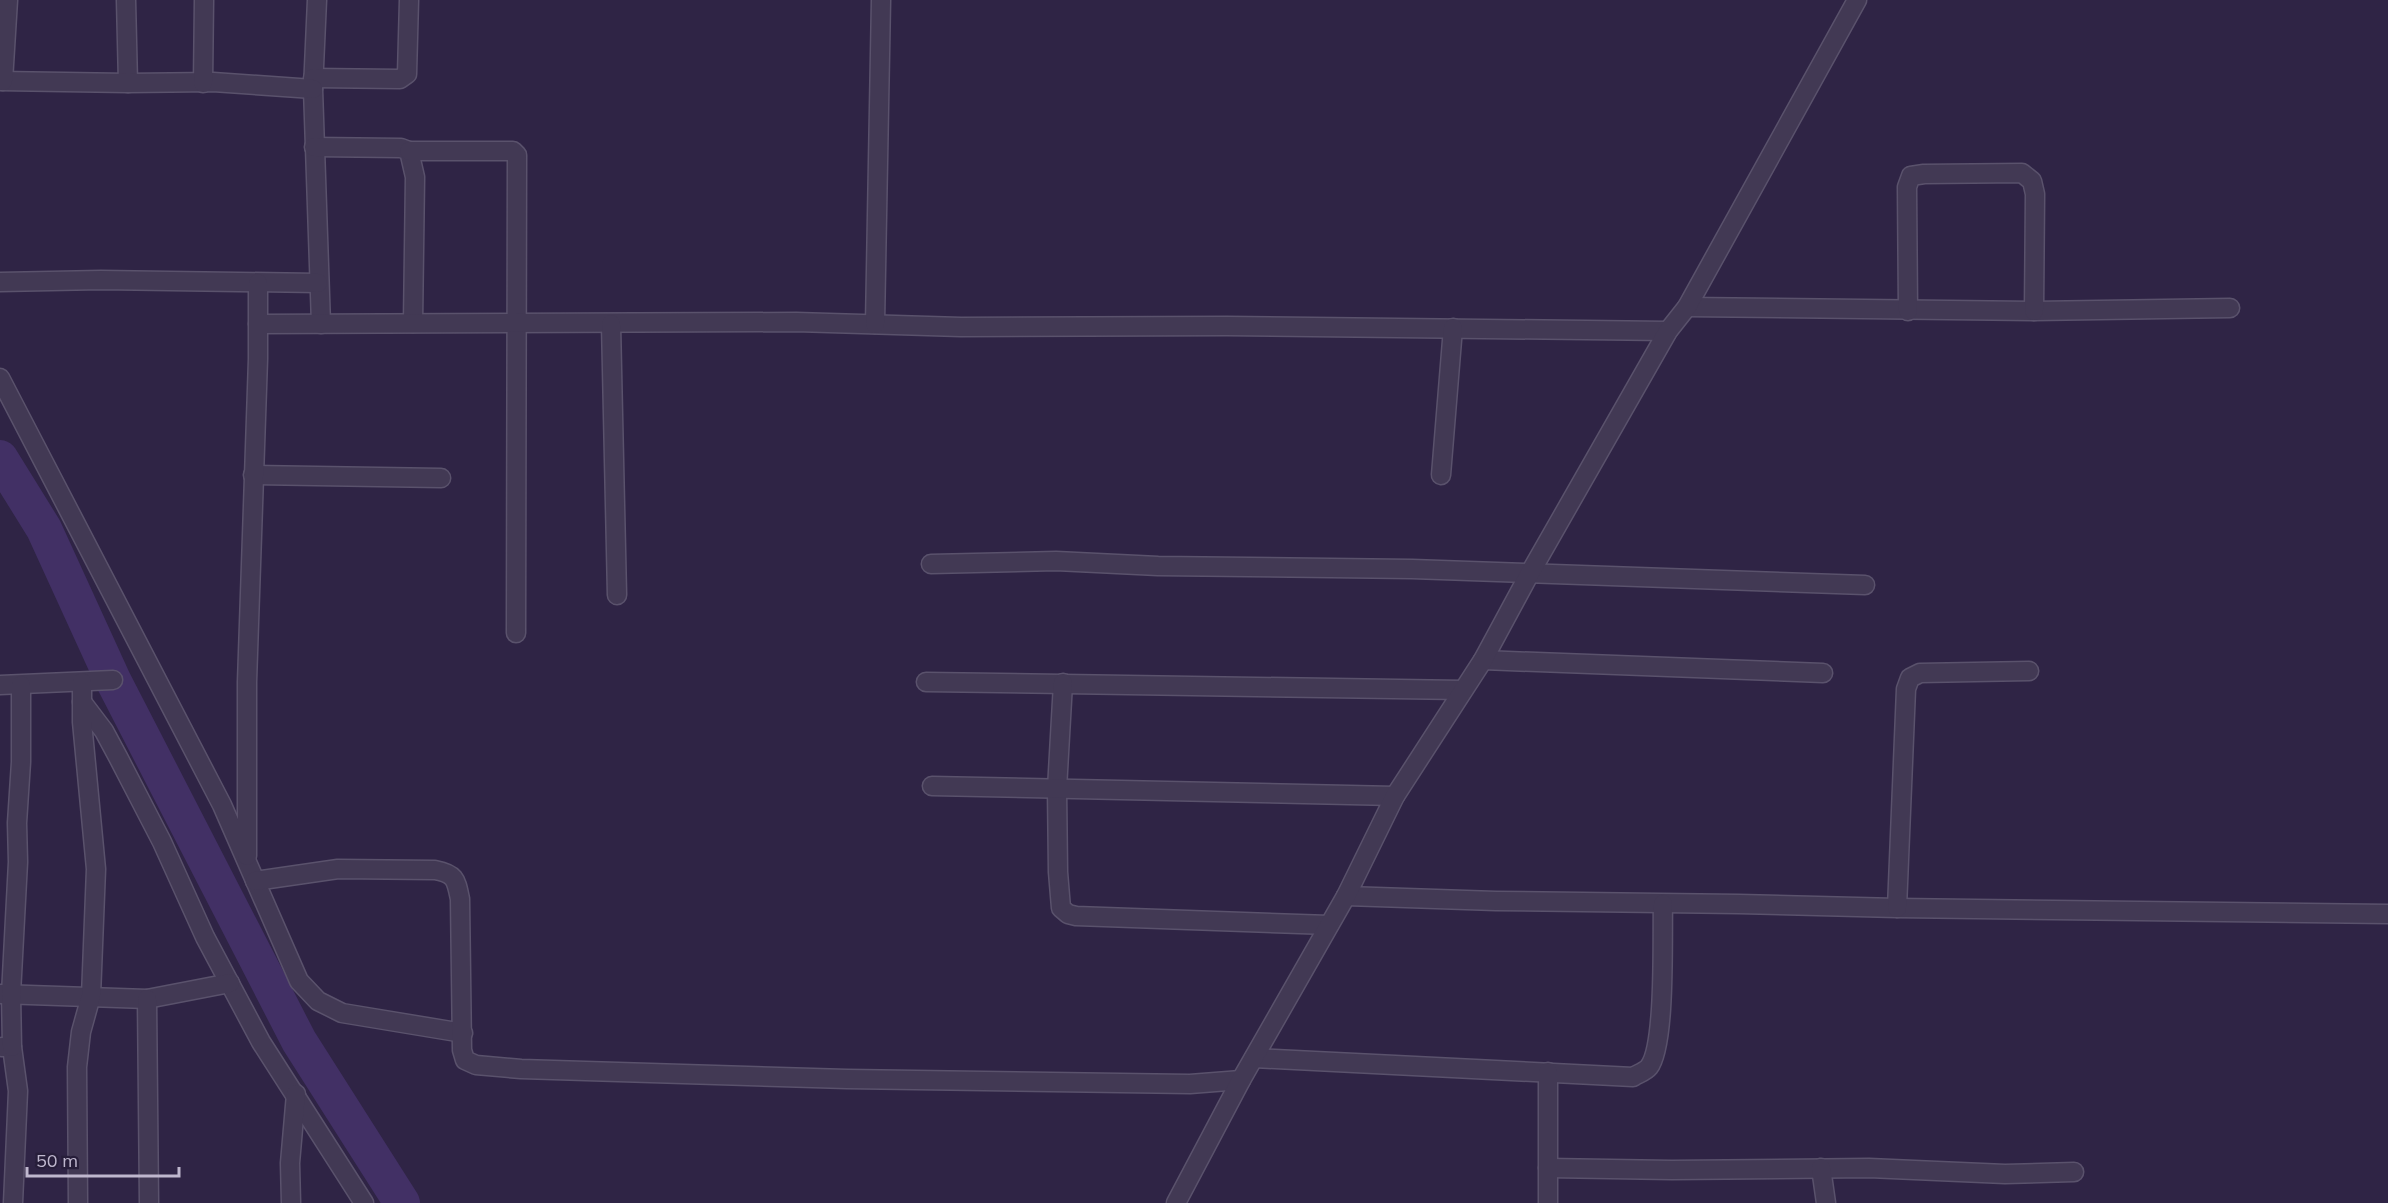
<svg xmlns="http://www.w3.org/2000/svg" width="2388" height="1203" font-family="Mulish,sans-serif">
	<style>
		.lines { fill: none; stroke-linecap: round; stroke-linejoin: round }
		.river { stroke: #423065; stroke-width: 36 }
		.minor-casing { stroke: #5a526c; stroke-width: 21 }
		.minor { stroke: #423954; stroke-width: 18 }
	</style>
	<rect width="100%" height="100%" fill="#2f2445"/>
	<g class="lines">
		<path class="river" d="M0,458L44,529L113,680L299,1041L402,1203"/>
		<g class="minor-casing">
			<g id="minor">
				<path d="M126,0L128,83"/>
				<path d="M317,0L313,89L321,324"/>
				<path d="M313,78L400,79L407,74L409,0"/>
				<path d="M0,81L128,83L213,82L313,89"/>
				<path d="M3,81L8,0"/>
				<path d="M203,83L204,0"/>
				<path d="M314,147L401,148L409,151L415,177L413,323"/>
				<path d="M409,151H513L517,155L516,633"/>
				<path d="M0,282L101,280L318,283"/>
				<path d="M1687,307L2034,311L2230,308"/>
				<path d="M1908,311L1907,187L1911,176L1924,174L2022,173L2032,181L2035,194L2034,311"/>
				<path d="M258,324L796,322L961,327L1227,326L1668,331"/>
				<path d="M611,324L617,595"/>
				<path d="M875,324L881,0"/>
				<path d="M0,378L222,805L299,981L318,1001L342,1013L463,1033"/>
				<path d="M253,475L441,478"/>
				<path d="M1441,475L1453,328"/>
				<path d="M931,564L1056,561L1158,566L1412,569L1865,585"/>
				<path d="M1483,660L1823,673"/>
				<path d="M926,682L1463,690"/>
				<path d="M1063,683L1057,789L1058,872L1061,908L1068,914L1076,916L1329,925"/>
				<path d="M0,685L113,680"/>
				<path d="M82,702L104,731L118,757L162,842L205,937L261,1042L364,1203"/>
				<path d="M932,786L1395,796"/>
				<path d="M247,856V682L258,359V283"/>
				<path d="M255,881L338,869L435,870C456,874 456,880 460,899L462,1050L465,1060L476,1065L521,1069L847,1079L1190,1084L1241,1080"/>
				<path d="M1346,896L1496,901L1739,904L1897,908L2388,914"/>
				<path d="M1897,908L1906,689L1910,678L1920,673L2029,671"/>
				<path d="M0,994L147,999L230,983"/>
				<path d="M147,999L149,1203"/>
				<path d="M2,1047H12L18,1091L13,1203"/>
				<path d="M12,1047L11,994L18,862L17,823L21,762V685"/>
				<path d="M1254,1058L1633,1077C1637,1074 1645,1072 1649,1067C1666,1045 1662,936 1663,904"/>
				<path d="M1548,1168L1672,1170L1869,1168L2005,1174L2074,1172"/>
				<path d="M1821,1168L1826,1203"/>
				<path d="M78,1203L77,1067L81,1032L91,996L96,869L82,722V682"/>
				<path d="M291,1203L290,1163L296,1094"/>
				<path d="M1176,1203L1241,1080L1346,896L1395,796L1483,660L1530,573L1668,331L1687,307L1857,0"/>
				<path d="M1548,1203V1072"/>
			</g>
		</g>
		<use href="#minor" class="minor"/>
	</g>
	<path d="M27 1167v9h152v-9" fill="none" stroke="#bfb7ce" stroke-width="3"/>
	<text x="36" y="1167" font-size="18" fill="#bfb7ce" stroke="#271e3a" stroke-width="4.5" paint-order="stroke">50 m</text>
</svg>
